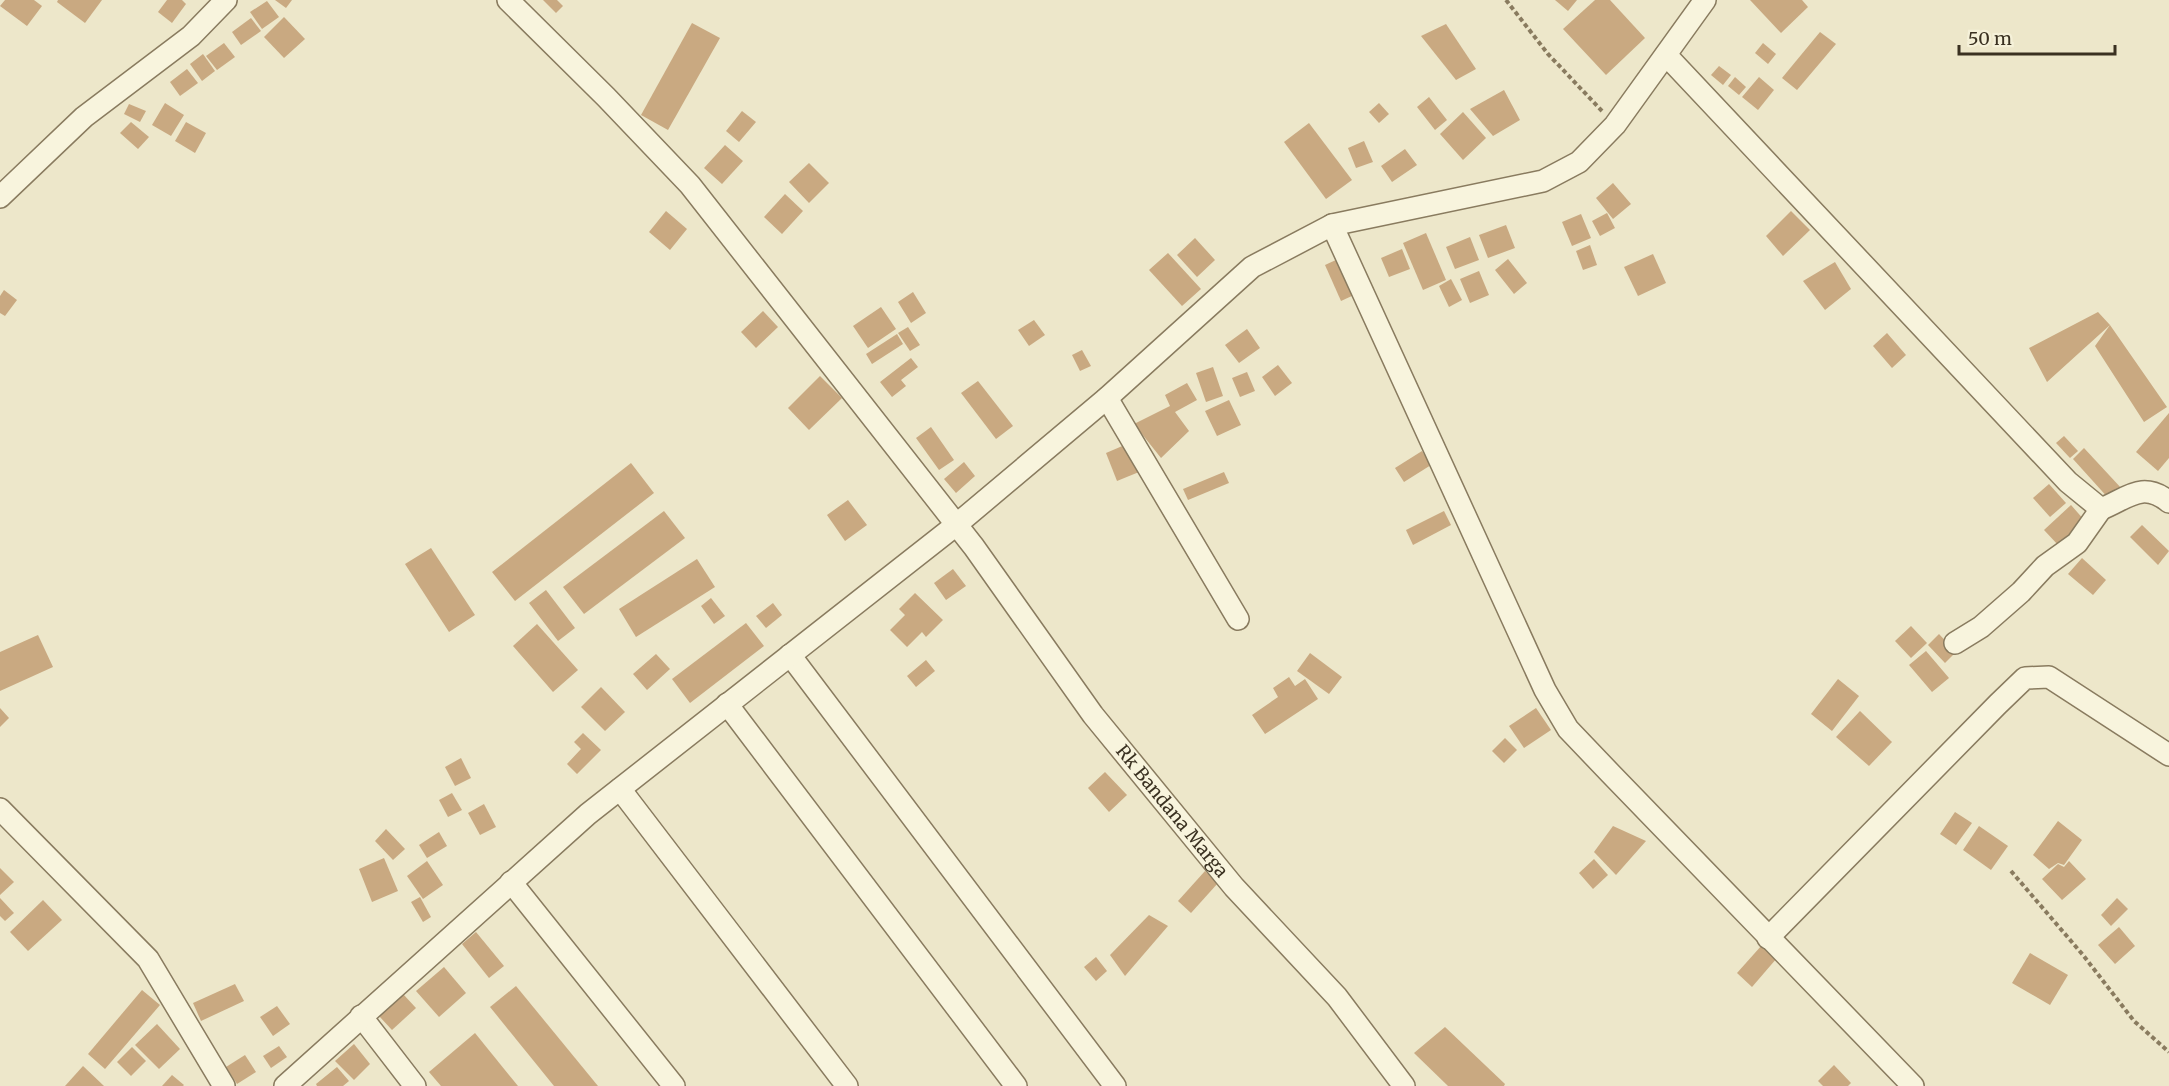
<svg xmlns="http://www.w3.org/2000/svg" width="2169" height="1086" font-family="Merriweather,serif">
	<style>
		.building { fill: #c9a981 }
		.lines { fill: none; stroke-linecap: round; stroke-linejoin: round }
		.street-casing { stroke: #897b5f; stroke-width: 24 }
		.path { stroke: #897b5f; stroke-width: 4; stroke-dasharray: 4.5 3; stroke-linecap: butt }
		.street { stroke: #f8f4dd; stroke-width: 21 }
		.labels { text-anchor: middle; stroke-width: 5; stroke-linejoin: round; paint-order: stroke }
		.street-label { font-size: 18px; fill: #3a3121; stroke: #f5f1d9 }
	</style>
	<rect width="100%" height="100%" fill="#ede7ca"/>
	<g class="building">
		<path d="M5,0H34L42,6L27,26L0,6Z"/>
		<path d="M58,0H102L85,23L57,2Z"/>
		<path d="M167,0H182L186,4L172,23L158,12Z"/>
		<path d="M275,0H292L286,8Z"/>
		<path d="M543,0H557L563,6L556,13Z"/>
		<path d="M1555,0H1577L1568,11Z"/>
		<path d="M1595,0H1610L1645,38L1606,75L1563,29Z"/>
		<path d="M1750,0H1802L1808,7L1781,33Z"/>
		<path d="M267,1L279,17L262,29L250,12Z"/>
		<path d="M284,17L305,39L284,58L264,37Z"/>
		<path d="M251,18L261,31L241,45L232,32Z"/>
		<path d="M692,23L720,38L668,130L641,115Z"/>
		<path d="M1446,24L1476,69L1456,80L1421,36Z"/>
		<path d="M1820,32L1836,44L1797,90L1782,78Z"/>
		<path d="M224,43L235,57L217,70L206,56Z"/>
		<path d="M1763,43L1776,54L1768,64L1755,53Z"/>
		<path d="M203,54L215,71L202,81L190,64Z"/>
		<path d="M1719,66L1731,75L1723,85L1711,75Z"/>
		<path d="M187,69L198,83L180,96L170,82Z"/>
		<path d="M1735,77L1746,87L1739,95L1728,86Z"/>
		<path d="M1759,77L1774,90L1758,110L1742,97Z"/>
		<path d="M1504,90L1520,120L1493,136L1470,109Z"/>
		<path d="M1429,97L1447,120L1435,130L1417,107Z"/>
		<path d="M165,103L184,115L171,136L152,125Z"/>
		<path d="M1379,103L1389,114L1379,123L1369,112Z"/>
		<path d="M129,104L146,111L140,122L124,114Z"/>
		<path d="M742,111L756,122L739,142L726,131Z"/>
		<path d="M1463,112L1486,138L1463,160L1440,134Z"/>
		<path d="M131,122L149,137L138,149L120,133Z"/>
		<path d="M186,122L206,133L195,153L175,141Z"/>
		<path d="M1309,123L1352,180L1326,199L1284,142Z"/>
		<path d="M1364,141L1373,162L1356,168L1348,148Z"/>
		<path d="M725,145L743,161L722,184L704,168Z"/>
		<path d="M1405,149L1417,165L1392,182L1381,166Z"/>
		<path d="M809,163L829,183L809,203L789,182Z"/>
		<path d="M1613,183L1631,204L1613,219L1596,198Z"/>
		<path d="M785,194L803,211L782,234L764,217Z"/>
		<path d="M666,211L687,229L670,250L649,232Z"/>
		<path d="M1791,211L1810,230L1783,256L1766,236Z"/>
		<path d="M1607,213L1615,228L1600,236L1592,221Z"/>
		<path d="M1581,214L1591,238L1572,246L1562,222Z"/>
		<path d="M1506,225L1515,248L1488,258L1479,235Z"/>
		<path d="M1426,233L1446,280L1423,290L1403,243Z"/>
		<path d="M1470,237L1479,260L1455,269L1446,247Z"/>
		<path d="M1195,238L1215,260L1197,277L1177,255Z"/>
		<path d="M1590,245L1597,265L1583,270L1576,251Z"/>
		<path d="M1402,249L1410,269L1389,277L1381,258Z"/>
		<path d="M1168,253L1201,289L1182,306L1149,270Z"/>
		<path d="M1653,254L1666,283L1638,296L1624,267Z"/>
		<path d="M1338,259L1354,295L1341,301L1325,265Z"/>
		<path d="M1508,259L1527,283L1514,294L1495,270Z"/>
		<path d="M1835,262L1851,289L1825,310L1803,281Z"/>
		<path d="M1479,271L1489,295L1470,303L1460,279Z"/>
		<path d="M1451,279L1462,300L1449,307L1439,286Z"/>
		<path d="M4,290L17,300L5,316L0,313V296Z"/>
		<path d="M913,292L926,313L911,323L898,302Z"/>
		<path d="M881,307L896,329L868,348L853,326Z"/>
		<path d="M763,311L778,327L756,348L741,332Z"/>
		<path d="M2098,312L2110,325L2167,407L2144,422L2095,346L2110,325L2047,382L2029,348Z"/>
		<path d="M1034,320L1045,335L1029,346L1018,330Z"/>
		<path d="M908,327L920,345L910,351L898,333Z"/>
		<path d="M1247,329L1260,348L1239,363L1225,345Z"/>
		<path d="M1887,333L1906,355L1892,368L1873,346Z"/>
		<path d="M897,334L903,344L872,364L866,354Z"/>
		<path d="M1082,350L1091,366L1080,371L1072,355Z"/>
		<path d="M911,358L918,367L901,380L906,386L892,397L880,382Z"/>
		<path d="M1278,365L1292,383L1275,396L1262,377Z"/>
		<path d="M1213,367L1223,396L1206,402L1196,373Z"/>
		<path d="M1247,372L1255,391L1240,397L1232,378Z"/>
		<path d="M820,376L842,398L809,430L788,408Z"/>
		<path d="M978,381L1013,426L996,439L961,393Z"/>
		<path d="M1187,383L1197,400L1175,412L1189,431L1161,458L1134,424L1170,406L1165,395Z"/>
		<path d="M1229,400L1241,425L1217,436L1205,411Z"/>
		<path d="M2169,413V458L2158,471L2136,452Z"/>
		<path d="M931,427L954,460L939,470L916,438Z"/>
		<path d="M2064,436L2078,451L2070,458L2056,443Z"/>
		<path d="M1127,444L1139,472L1117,481L1106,453Z"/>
		<path d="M2084,448L2122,489L2110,500L2073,459Z"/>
		<path d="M1422,451L1431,465L1404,482L1395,468Z"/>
		<path d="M964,462L975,476L956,493L944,479Z"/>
		<path d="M631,463L654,493L515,601L492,572Z"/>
		<path d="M1224,472L1229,483L1188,500L1183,489Z"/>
		<path d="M2049,484L2066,503L2050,517L2033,498Z"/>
		<path d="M848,500L867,525L845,541L827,515Z"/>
		<path d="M2071,505L2085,521L2059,546L2044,530Z"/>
		<path d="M664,511L685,538L584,614L563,587Z"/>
		<path d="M1444,511L1451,525L1413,545L1406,530Z"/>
		<path d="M2142,525L2169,551L2158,565L2130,537Z"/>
		<path d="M431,548L475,615L449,632L405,564Z"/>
		<path d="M2082,558L2106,580L2093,595L2068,574Z"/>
		<path d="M697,559L715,587L636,637L619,609Z"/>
		<path d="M953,569L966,586L946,600L934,583Z"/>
		<path d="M546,590L575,628L558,641L529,603Z"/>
		<path d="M915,593L943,620L926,637L922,632L907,647L890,630L905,615L899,609Z"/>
		<path d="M711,598L725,616L714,624L701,606Z"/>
		<path d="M773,603L782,615L766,628L756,616Z"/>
		<path d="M746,623L764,646L690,703L672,679Z"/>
		<path d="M537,624L578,670L553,692L513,646Z"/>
		<path d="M1911,626L1927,643L1911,658L1895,641Z"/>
		<path d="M1939,634L1956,652L1945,663L1928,645Z"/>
		<path d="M38,635L53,667L0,691V652Z"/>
		<path d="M1926,651L1949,678L1932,692L1909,665Z"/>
		<path d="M1310,653L1342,677L1329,694L1297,671Z"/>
		<path d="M656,654L670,669L647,690L633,674Z"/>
		<path d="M926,660L935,671L916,687L907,676Z"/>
		<path d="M1289,677L1295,686L1305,679L1318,699L1265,734L1252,715L1278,697L1273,688Z"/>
		<path d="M1838,679L1859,696L1832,731L1811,714Z"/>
		<path d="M601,687L625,712L605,731L581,707Z"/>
		<path d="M0,708L9,718L0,727Z"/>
		<path d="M1536,708L1551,730L1524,748L1509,726Z"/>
		<path d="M1860,711L1892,742L1869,766L1836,737Z"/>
		<path d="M583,733L601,750L577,774L567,764L581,749L574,742Z"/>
		<path d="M1505,738L1517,750L1504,763L1492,751Z"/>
		<path d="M461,758L471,778L455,786L445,767Z"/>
		<path d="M1105,772L1127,795L1109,812L1088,788Z"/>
		<path d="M452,793L462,810L448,817L439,800Z"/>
		<path d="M484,804L496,827L480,835L468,813Z"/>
		<path d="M1955,812L1972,823L1956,845L1940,834Z"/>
		<path d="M2058,821L2082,840L2064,865L2058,863L2049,869L2033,855Z"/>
		<path d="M1613,826L1646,841L1616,875L1594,852Z"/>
		<path d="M1979,826L2008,846L1991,870L1963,850Z"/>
		<path d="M386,829L405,849L393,860L375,841Z"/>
		<path d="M439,832L447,846L427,858L419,845Z"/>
		<path d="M384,858L398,891L372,902L359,869Z"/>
		<path d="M1594,859L1608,875L1593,889L1579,873Z"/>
		<path d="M427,861L443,885L423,899L407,876Z"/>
		<path d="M2069,861L2086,879L2062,900L2042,879L2058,864L2064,867Z"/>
		<path d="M0,868L14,882L0,895Z"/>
		<path d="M1205,871L1218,883L1191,913L1178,901Z"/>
		<path d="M420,897L431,917L423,922L411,902Z"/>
		<path d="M0,898L14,913L5,921L0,916Z"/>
		<path d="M2117,898L2128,909L2111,926L2101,915Z"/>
		<path d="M43,900L62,920L28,951L10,932Z"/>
		<path d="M1149,915L1168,926L1125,976L1110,955Z"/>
		<path d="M2119,927L2135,946L2115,964L2098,945Z"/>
		<path d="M476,932L504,966L489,978L462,944Z"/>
		<path d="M1762,945L1777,958L1752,987L1737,973Z"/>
		<path d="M2030,953L2068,975L2050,1005L2012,983Z"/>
		<path d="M1096,957L1107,971L1096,981L1084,967Z"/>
		<path d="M444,967L466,993L439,1017L416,991Z"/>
		<path d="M235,984L244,1001L201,1021L193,1003Z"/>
		<path d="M516,986L598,1086H554L490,1007Z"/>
		<path d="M142,990L160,1005L105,1069L88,1054Z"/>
		<path d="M403,994L416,1008L392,1030L379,1016Z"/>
		<path d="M277,1006L290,1024L273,1036L260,1017Z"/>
		<path d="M157,1024L180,1049L159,1069L135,1045Z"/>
		<path d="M1445,1027L1505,1084L1504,1086H1448L1414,1053Z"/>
		<path d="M475,1033L518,1086H441L429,1072Z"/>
		<path d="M354,1044L370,1064L354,1080L335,1061Z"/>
		<path d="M279,1046L287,1057L271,1068L263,1056Z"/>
		<path d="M132,1047L146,1061L131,1076L117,1062Z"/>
		<path d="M245,1055L256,1072L237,1084L226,1067Z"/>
		<path d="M1834,1065L1851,1083L1848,1086H1823L1818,1081Z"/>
		<path d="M83,1066L104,1086H65Z"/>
		<path d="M337,1067L349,1081L343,1086H317L316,1084Z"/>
		<path d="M172,1075L184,1085L183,1086H162Z"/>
	</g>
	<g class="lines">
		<g class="street-casing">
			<g id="street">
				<path id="s1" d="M508,0L606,97L690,185L974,547L1093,715L1234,887L1337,997L1404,1086"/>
				<path d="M1666,55L2068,482L2101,509C2127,499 2142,480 2169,502"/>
				<path d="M0,197L84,117L191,36L226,0"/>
				<path d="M1332,225L1545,690L1568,729L1610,773L1913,1086"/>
				<path d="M1107,398L1238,619"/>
				<path d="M1955,643L1981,627L2021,592L2045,566L2077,543L2101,509"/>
				<path d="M790,655L1115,1086"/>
				<path d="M727,704L1016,1086"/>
				<path d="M620,789L847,1086"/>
				<path d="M0,809L148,959L224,1086"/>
				<path d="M511,882L674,1086"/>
				<path d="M1768,938L1998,704L2025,678L2049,677L2169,755"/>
				<path d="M361,1016L415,1086"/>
				<path d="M285,1086L588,814L956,525L1107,398L1252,267L1332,225L1543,181L1579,162L1615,125L1705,0"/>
			</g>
		</g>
		<g class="path">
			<path d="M1506,0L1548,54L1602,111"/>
			<path d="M2011,871L2083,955L2134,1021L2169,1052"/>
		</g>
		<use href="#street" class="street"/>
	</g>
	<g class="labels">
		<g class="street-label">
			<text dy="6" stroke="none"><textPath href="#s1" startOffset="1050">Rk Bandana Marga</textPath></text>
		</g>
	</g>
	<path d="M1959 45v9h156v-9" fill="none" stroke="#3a3121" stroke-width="3"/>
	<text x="1968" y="45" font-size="18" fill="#3a3121" stroke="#f5f1d9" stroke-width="4.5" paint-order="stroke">50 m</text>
</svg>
